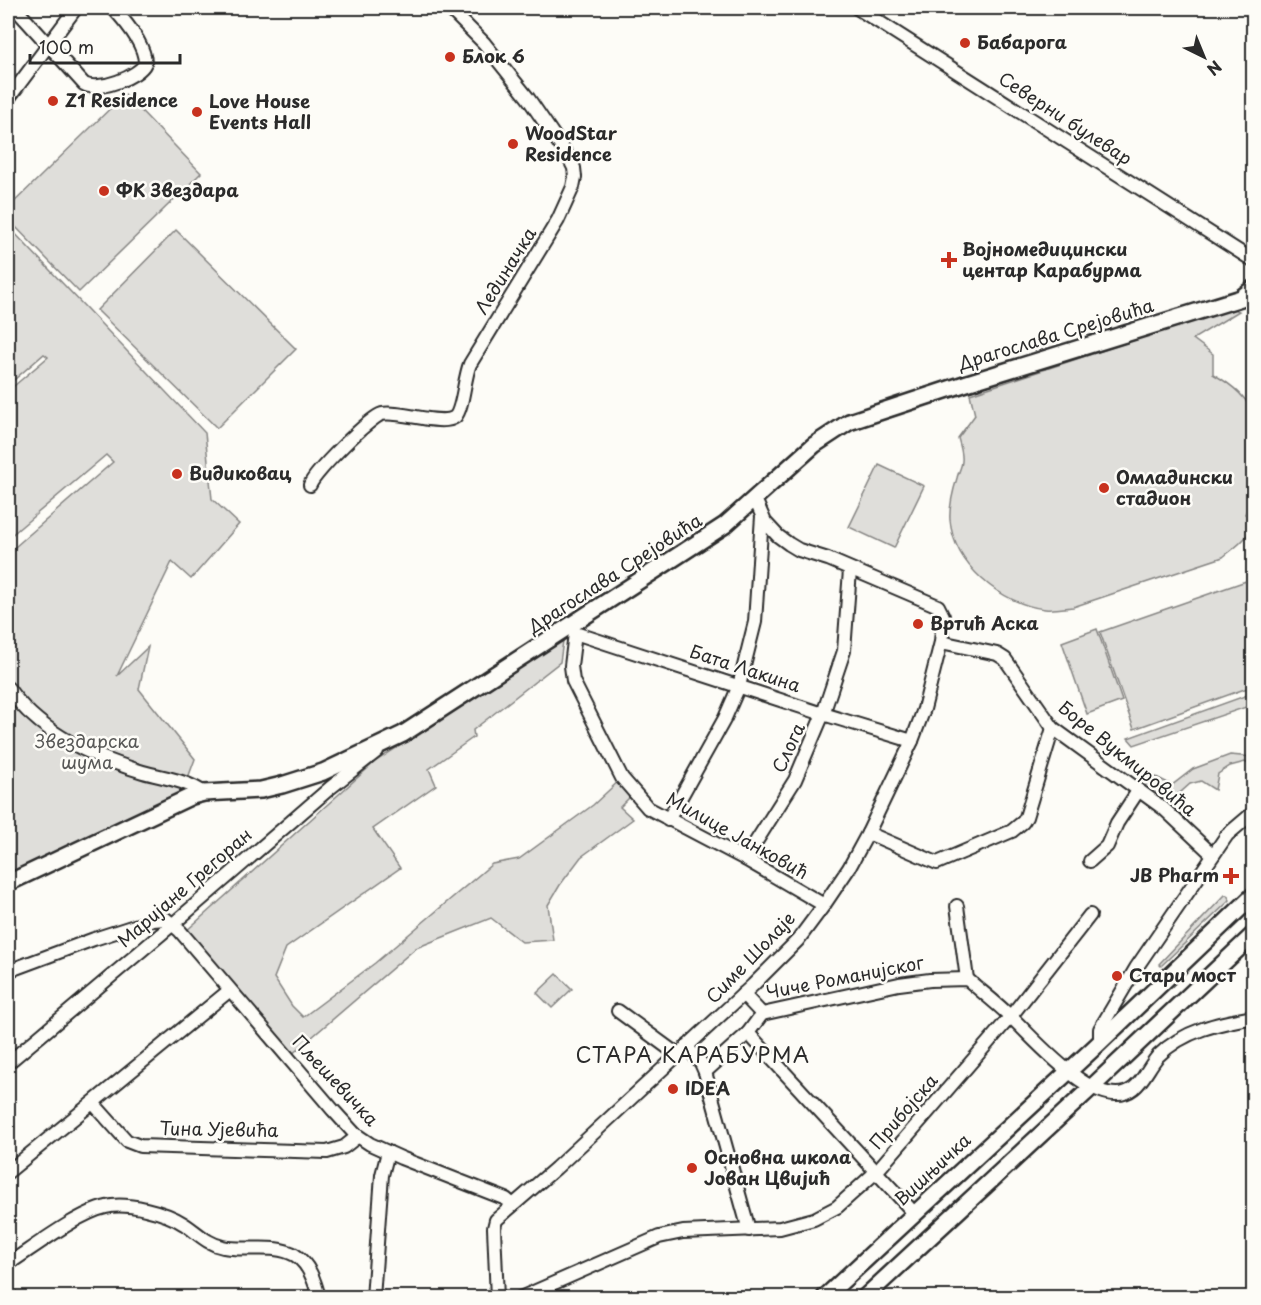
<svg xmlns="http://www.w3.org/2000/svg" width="1261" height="1305" font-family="'Playpen Sans',sans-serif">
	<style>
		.green { fill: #dfdeda; stroke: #858482; stroke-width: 1.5 }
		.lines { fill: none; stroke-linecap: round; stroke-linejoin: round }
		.minor-casing { stroke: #2b2b2b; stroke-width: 16 }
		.major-casing { stroke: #2b2b2b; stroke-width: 20 }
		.minor { stroke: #fdfcf7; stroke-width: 12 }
		.major { stroke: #fdfcf7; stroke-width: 15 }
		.poi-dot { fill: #c8321e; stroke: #fdfcf7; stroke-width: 2 }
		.labels { text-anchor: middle; stroke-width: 5; stroke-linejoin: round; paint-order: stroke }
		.poi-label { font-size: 18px; font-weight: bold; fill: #2b2b2b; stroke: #fdfcf7; text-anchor: start }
		.street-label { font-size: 18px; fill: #2b2b2b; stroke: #fdfcf7 }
		.park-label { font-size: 18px; fill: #585857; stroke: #fdfcf7 }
		.quarter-label { font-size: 21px; letter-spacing: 1.5px; fill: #2b2b2b; stroke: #fdfcf7 }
	</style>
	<rect width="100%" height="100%" fill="#fdfcf7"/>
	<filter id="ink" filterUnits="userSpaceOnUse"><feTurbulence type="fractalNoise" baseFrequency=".0167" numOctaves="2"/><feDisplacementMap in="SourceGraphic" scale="12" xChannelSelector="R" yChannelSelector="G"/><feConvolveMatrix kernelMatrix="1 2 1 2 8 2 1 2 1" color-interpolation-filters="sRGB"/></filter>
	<g filter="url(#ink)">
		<g class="green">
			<path d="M125,94L201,173L79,292L8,219V208Z"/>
			<path d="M8,226L205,433L212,499L239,524L191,579L172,562L117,676L148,647L139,689L195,759L181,797L8,880V553L113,462L106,455L8,538V391L48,357L44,354L8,385Z"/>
			<path d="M176,230L296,349L217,428L97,310Z"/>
			<path d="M1232,308L1239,311L1193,339L1213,354V374C1229,383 1248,396 1253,415C1255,424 1253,436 1253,445L1251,446L1254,456L1253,496L1245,514L1253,519C1253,536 1235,547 1223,557L1073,607C1064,608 1054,610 1045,609C1001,604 954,565 950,520C949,506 953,491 957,478C958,473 962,466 962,461C963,454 960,445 958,438L975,415L970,394Z"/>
			<path d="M879,465L924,486L894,548L849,527Z"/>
			<path d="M1246,581L1253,603V686L1134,729L1100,632Z"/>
			<path d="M1097,629L1122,701L1087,714L1062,642Z"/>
			<path d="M561,641H563L560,662L473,730L474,737L429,769L436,785L373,829L400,868L286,948L274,978L292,1006L303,1017L375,963L492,864L519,859L593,805L622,778L634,793L620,807L633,819L581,857L560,885L548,905L553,940L522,942L491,918L416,948L291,1055L185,932L376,761Z"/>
			<path d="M1253,693V711L1246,707L1134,745L1128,738Z"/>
			<path d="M1230,755L1253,757V767L1245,762L1230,766L1218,774L1215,790L1201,781L1190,784L1163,808L1138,791L1156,777L1172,785L1193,769Z"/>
			<path d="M1225,895H1227L1230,900L1161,966L1159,964Z"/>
			<path d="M557,974L572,989L552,1008L537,993Z"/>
		</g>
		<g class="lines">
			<g class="minor-casing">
				<g id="minor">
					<path d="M15,8L84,84C98,92 139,77 145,63C145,45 125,21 113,8"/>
					<path d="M857,8L1254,261"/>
					<path d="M8,99L76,8"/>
					<path d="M310,485C314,473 370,417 382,414C399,410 442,427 455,417C463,409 464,378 470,364L558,220L573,187L575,177L574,168L569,158L528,98L484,43L449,8"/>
					<path d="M571,626L575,633L823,714L912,741"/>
					<path d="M575,633L571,666L573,681L622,778L648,808L745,859L824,905"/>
					<path d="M941,642L997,654L1005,659L1053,728L1163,808L1213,855"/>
					<path d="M8,688C39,733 92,757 143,772C164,778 186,780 204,793"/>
					<path d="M668,820L725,718L739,686L755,622L762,516"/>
					<path d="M868,833L937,863L1012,831L1023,822L1026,817L1053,728"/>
					<path d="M745,859L795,780L823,714L844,651L850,570"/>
					<path d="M1090,861L1107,846L1117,823L1138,791"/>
					<path d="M957,906L967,979"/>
					<path d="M8,971L94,939L153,920L166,919L180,931L333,1110L355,1134L370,1144L401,1158L506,1199L512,1204"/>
					<path d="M743,994L762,1014L899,984L930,980L967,979C982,992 998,1004 1012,1018C1035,1039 1099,1116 1134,1088C1144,1080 1149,1066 1158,1056C1184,1030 1219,1023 1254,1017"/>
					<path d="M618,1011L678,1055"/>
					<path d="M748,1033L915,1214"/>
					<path d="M1102,1041L1100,1037V1029L1136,968L1227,835L1254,812"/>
					<path d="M687,1047L701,1063L705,1072L749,1230"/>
					<path d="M8,1063L173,924L330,788L377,751"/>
					<path d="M705,1072L748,1033L762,1014"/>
					<path d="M93,1103L127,1141L140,1146L327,1152L344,1147L358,1136"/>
					<path d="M8,1172L230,990"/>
					<path d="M8,1264C33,1248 78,1213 106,1207C127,1202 166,1212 184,1224C197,1232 207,1244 223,1247C246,1252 274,1243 295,1255C309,1264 315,1281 319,1298"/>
					<path d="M8,1292L11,1298"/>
					<path d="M373,1298L382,1175L388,1152"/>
					<path d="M497,1298L494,1228L496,1220L556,1168L753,985L798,940L824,905L849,868L868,833L912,741L924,709L941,642L943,616L938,606L828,559L799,550L789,544L778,536L765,522L755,499"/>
					<path d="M520,1298L659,1237L683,1232L780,1228L814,1219L837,1207L876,1172L1011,1016L1090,915"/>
				</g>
			</g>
			<g class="major-casing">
				<g id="major">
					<path d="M8,883L192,796L204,793L261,790L282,785L323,772L403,734L725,525L814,445L849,422L967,383L1241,298L1254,288"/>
					<path d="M824,1298L1096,1046L1254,895"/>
					<path d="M864,1298L1092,1087L1254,934"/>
				</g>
			</g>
			<use href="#minor" class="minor"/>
			<use href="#major" class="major"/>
		</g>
	</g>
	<g class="poi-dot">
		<circle cx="965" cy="43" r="6"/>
		<circle cx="450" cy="57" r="6"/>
		<circle cx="53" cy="101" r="6"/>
		<circle cx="197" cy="112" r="6"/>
		<circle cx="513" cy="144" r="6"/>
		<circle cx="104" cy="191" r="6"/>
		<path d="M946 251h6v6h6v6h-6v6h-6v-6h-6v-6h6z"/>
		<circle cx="177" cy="474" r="6"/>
		<circle cx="1104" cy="488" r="6"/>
		<circle cx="918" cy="624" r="6"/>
		<path d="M1228 867h6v6h6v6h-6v6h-6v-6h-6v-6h6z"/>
		<circle cx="1117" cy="976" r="6"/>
		<circle cx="673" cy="1089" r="6"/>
		<circle cx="692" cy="1168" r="6"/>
	</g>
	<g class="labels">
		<g class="poi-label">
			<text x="977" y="49">Бабарога</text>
			<text x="462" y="63">Блок 6</text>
			<text x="65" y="107">Z1 Residence</text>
			<text x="209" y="108">Love House<tspan x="209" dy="21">Events Hall</tspan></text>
			<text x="525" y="140">WoodStar<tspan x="525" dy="21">Residence</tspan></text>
			<text x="116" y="197">ФК Звездара</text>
			<text x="962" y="256">Војномедицински<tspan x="962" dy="21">центар Карабурма</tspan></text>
			<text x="189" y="480">Видиковац</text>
			<text x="1116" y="484">Омладински<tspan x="1116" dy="21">стадион</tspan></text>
			<text x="930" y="630">Вртић Аска</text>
			<text x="1219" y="882" text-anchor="end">JB Pharm</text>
			<text x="1129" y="982">Стари мост</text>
			<text x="685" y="1095">IDEA</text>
			<text x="704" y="1164">Основна школа<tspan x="704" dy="21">Јован Цвијић</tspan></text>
		</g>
		<g class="street-label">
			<text transform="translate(1065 119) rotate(33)" y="6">Северни булевар</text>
			<text transform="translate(506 271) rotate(-58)" y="6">Лединачка</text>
			<text transform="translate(1056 335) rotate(-17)" y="6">Драгослава Срејовића</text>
			<text transform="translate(615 574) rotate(-33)" y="6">Драгослава Срејовића</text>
			<text transform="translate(745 669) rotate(18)" y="6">Бата Лакина</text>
			<text transform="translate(789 748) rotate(-65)" y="6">Слога</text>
			<text transform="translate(1127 759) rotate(39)" y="6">Боре Вукмировића</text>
			<text transform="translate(737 836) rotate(29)" y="6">Милице Јанковић</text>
			<text transform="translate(185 888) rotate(-41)" y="6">Маријане Грегоран</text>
			<text transform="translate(751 958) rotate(-46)" y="6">Симе Шолаје</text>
			<text transform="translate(845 978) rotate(-11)" y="6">Чиче Романијског</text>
			<text transform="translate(335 1081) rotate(47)" y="6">Пљешевичка</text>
			<text transform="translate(904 1112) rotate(-49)" y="6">Прибојска</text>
			<text transform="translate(219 1130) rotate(1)" y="6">Тина Ујевића</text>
			<text transform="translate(933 1170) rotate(-43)" y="6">Вишњичка</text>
		</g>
		<g class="park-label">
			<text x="87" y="748">Звездарска<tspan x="87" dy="21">шума</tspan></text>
		</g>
		<g class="quarter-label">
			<text x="693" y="1063">СТАРА КАРАБУРМА</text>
		</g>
	</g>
	<rect width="1261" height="1305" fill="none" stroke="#fdfcf7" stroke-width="30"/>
	<rect x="15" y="15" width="1231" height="1275" fill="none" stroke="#2b2b2b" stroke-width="2" filter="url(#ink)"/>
	<g transform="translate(1204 57) rotate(137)" stroke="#fdfcf7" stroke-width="4.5" paint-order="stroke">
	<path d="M0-4.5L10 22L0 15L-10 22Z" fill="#2b2b2b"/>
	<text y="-9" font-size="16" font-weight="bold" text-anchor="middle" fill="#2b2b2b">N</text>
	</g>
	<path d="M30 54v9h150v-9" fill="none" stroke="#2b2b2b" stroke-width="3"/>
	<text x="39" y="54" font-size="18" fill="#2b2b2b" stroke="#fdfcf7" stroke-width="4.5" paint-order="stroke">100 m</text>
</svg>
